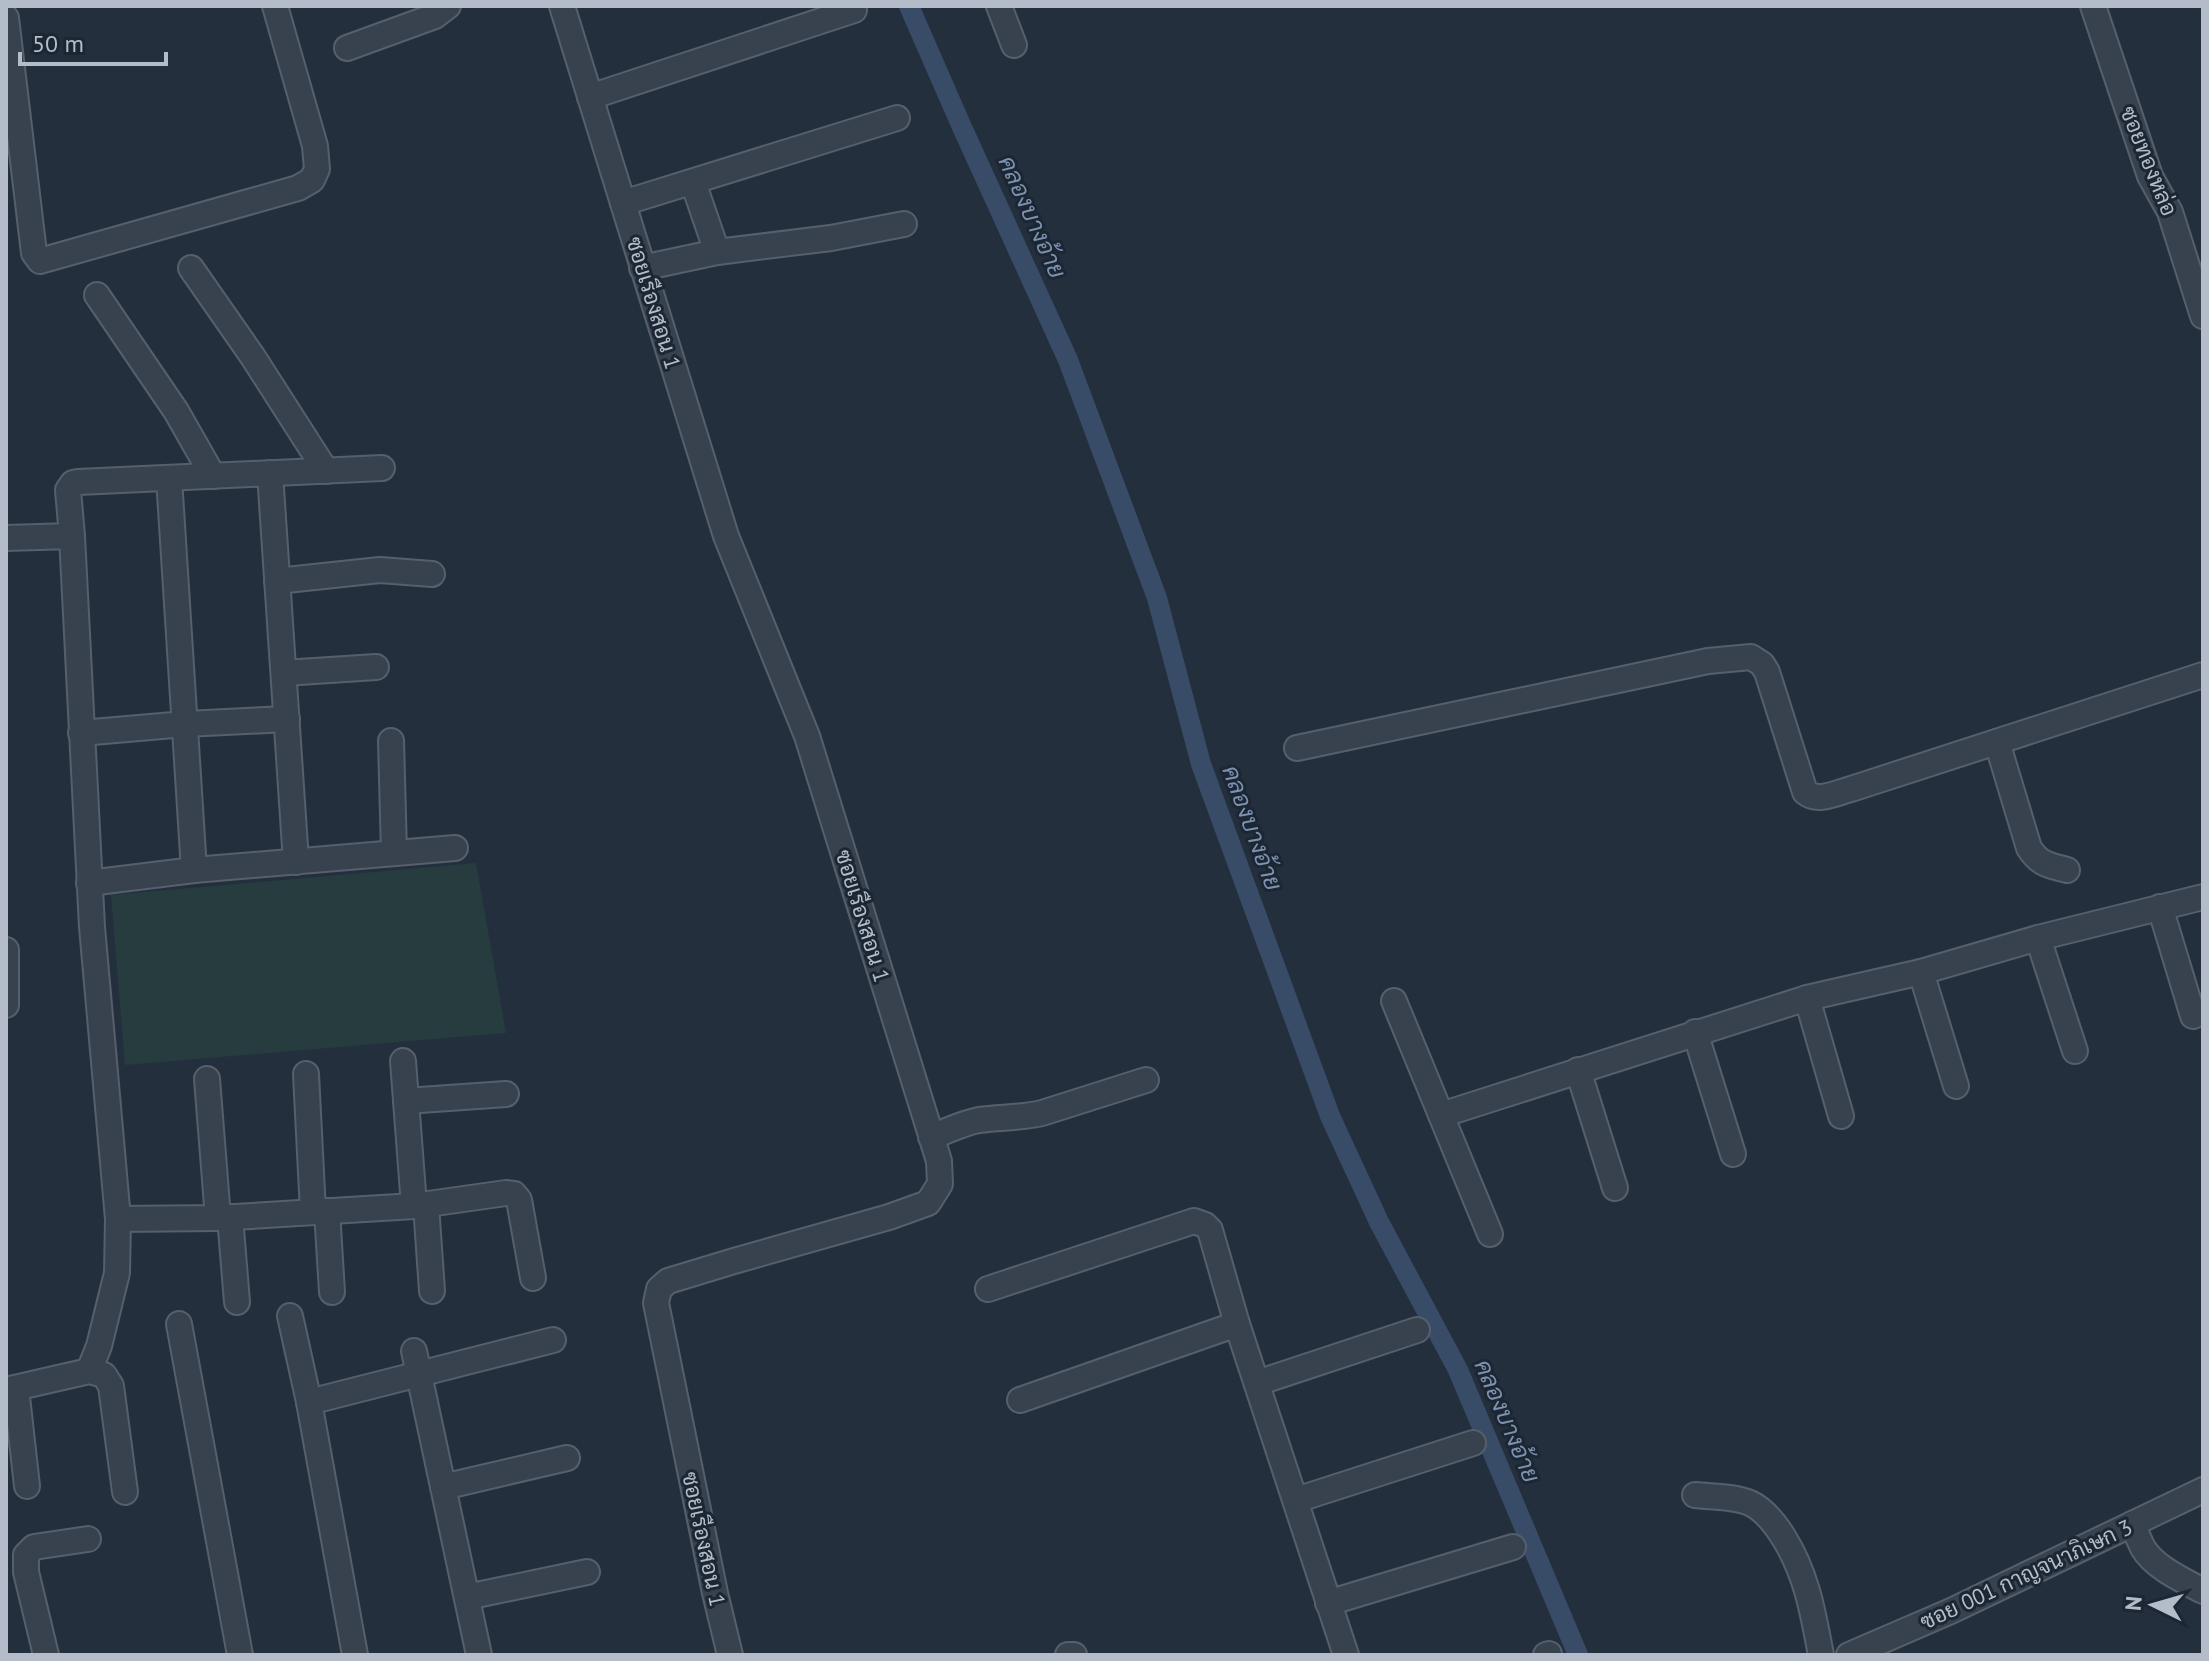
<svg xmlns="http://www.w3.org/2000/svg" width="2209" height="1661" font-family="'PT Sans',Sarabun,sans-serif">
	<style>
		.green { fill: #263c3f }
		.lines { fill: none; stroke-linecap: round; stroke-linejoin: round }
		.canal { stroke: #394c67; stroke-width: 20 }
		.minor-casing { stroke: #565f6c; stroke-width: 28 }
		.minor { stroke: #38414e; stroke-width: 24 }
		.labels { text-anchor: middle; stroke-width: 6; stroke-linejoin: round; paint-order: stroke }
		.street-label { font-size: 22px; fill: #b4bcc9; stroke: #1d2633 }
		.water-label { font-size: 24px; font-style: italic; fill: #7c92b1; stroke: #1d2633 }
	</style>
	<rect width="100%" height="100%" fill="#242f3e"/>
	<path class="green" d="M476,863L506,1033L125,1065L111,895Z"/>
	<g class="lines">
		<path class="canal" d="M909,6L961,125L1068,360L1157,598L1201,764L1330,1116L1379,1222L1458,1370L1578,1655"/>
		<g class="minor-casing">
			<g id="minor">
				<path d="M562,6L726,536L807,736L939,1161L940,1184L928,1203L889,1217L734,1261L668,1281L659,1289L656,1303L715,1593L730,1655"/>
				<path d="M999,6L1014,45"/>
				<path d="M2093,6L2150,176L2170,212L2203,316"/>
				<path d="M6,18L34,253L40,261L298,188L312,180L317,169L315,146L275,6"/>
				<path d="M347,48L435,16L448,6"/>
				<path d="M590,97L854,10"/>
				<path d="M693,182L717,252"/>
				<path d="M623,203L897,118"/>
				<path d="M191,268L253,357L326,471"/>
				<path d="M642,268L717,252L831,238L904,224"/>
				<path d="M97,295L176,411L213,476"/>
				<path d="M270,473L296,862"/>
				<path d="M169,478L194,870"/>
				<path d="M6,538L72,536"/>
				<path d="M277,581L380,570L432,574"/>
				<path d="M284,673L376,667"/>
				<path d="M81,733L185,724L287,719"/>
				<path d="M391,741L394,853"/>
				<path d="M1997,742L2029,848C2040,865 2049,865 2067,870"/>
				<path d="M1297,748L1708,661L1751,657L1762,664L1767,672L1805,792C1818,803 1836,793 1851,789L2203,675"/>
				<path d="M89,883L194,870L455,848"/>
				<path d="M2160,907L2193,1016"/>
				<path d="M2038,938L2075,1051"/>
				<path d="M6,950V1005"/>
				<path d="M1921,972L1956,1086"/>
				<path d="M1807,998L1841,1116"/>
				<path d="M1394,1001L1441,1115"/>
				<path d="M1695,1032L1733,1154"/>
				<path d="M403,1061L414,1206"/>
				<path d="M1578,1070L1615,1188"/>
				<path d="M306,1074L313,1212"/>
				<path d="M207,1079L218,1218"/>
				<path d="M406,1101L506,1094"/>
				<path d="M931,1137C947,1131 963,1123 979,1120C1000,1117 1022,1118 1042,1113L1146,1080"/>
				<path d="M426,1205L432,1291"/>
				<path d="M327,1211L332,1292"/>
				<path d="M230,1217L237,1302"/>
				<path d="M118,1219L218,1218L414,1206L506,1193L514,1194L519,1200L533,1278"/>
				<path d="M1490,1234L1441,1115L1807,998L1921,972L2038,938L2203,897"/>
				<path d="M988,1289L1194,1221L1205,1225L1210,1230L1237,1324L1346,1655"/>
				<path d="M290,1316L309,1402L355,1655"/>
				<path d="M179,1324L240,1655"/>
				<path d="M414,1351L479,1655"/>
				<path d="M89,1371L99,1346L117,1273L118,1219L92,927L72,536L68,490L73,483L78,482L382,468"/>
				<path d="M1257,1383L1417,1330"/>
				<path d="M16,1388L27,1486"/>
				<path d="M6,1390L89,1371L104,1375L111,1386L125,1492"/>
				<path d="M1020,1400L1237,1324"/>
				<path d="M309,1402L553,1340"/>
				<path d="M443,1487L567,1458"/>
				<path d="M1695,1495C1713,1497 1734,1496 1750,1503C1765,1510 1776,1525 1784,1538C1807,1575 1813,1613 1821,1655"/>
				<path d="M1296,1500L1473,1443"/>
				<path d="M2132,1524C2136,1532 2139,1540 2143,1548C2155,1568 2183,1580 2203,1591"/>
				<path d="M467,1597L587,1572"/>
				<path d="M1328,1603L1513,1547"/>
				<path d="M46,1655L26,1572V1555L34,1547L88,1539"/>
				<path d="M1068,1655H1074"/>
				<path d="M1546,1655L1549,1654"/>
				<path d="M1849,1655L1951,1611L2203,1490"/>
			</g>
		</g>
		<use href="#minor" class="minor"/>
	</g>
	<g class="labels">
		<g class="street-label">
			<text transform="translate(2149 161) rotate(68)" y="8">ซอยทองหล่อ</text>
			<text transform="translate(654 303) rotate(73)" y="8">ซอยเรืองสอน 1</text>
			<text transform="translate(863 916) rotate(73)" y="8">ซอยเรืองสอน 1</text>
			<text transform="translate(704 1539) rotate(78)" y="8">ซอยเรืองสอน 1</text>
			<text transform="translate(2026 1574) rotate(-25)" y="8">ซอย 001 กาญจนาภิเษก 3</text>
		</g>
		<g class="water-label">
			<text transform="translate(1032 217) rotate(66)" y="8">คลองบางอ้าย</text>
			<text transform="translate(1252 828) rotate(70)" y="8">คลองบางอ้าย</text>
			<text transform="translate(1507 1421) rotate(67)" y="8">คลองบางอ้าย</text>
		</g>
	</g>
	<rect width="2209" height="1661" fill="none" stroke="#b4bcc9" stroke-width="16"/>
	<g transform="translate(2153 1605) rotate(275)" stroke="#1d2633" stroke-width="6" paint-order="stroke">
	<path d="M0-6L14 30L0 20L-14 30Z" fill="#b4bcc9"/>
	<text y="-12" font-size="22" font-weight="bold" text-anchor="middle" fill="#b4bcc9">N</text>
	</g>
	<path d="M20 52v12h146v-12" fill="none" stroke="#b4bcc9" stroke-width="4"/>
	<text x="32" y="52" font-size="24" fill="#b4bcc9" stroke="#1d2633" stroke-width="6" paint-order="stroke">50 m</text>
</svg>
